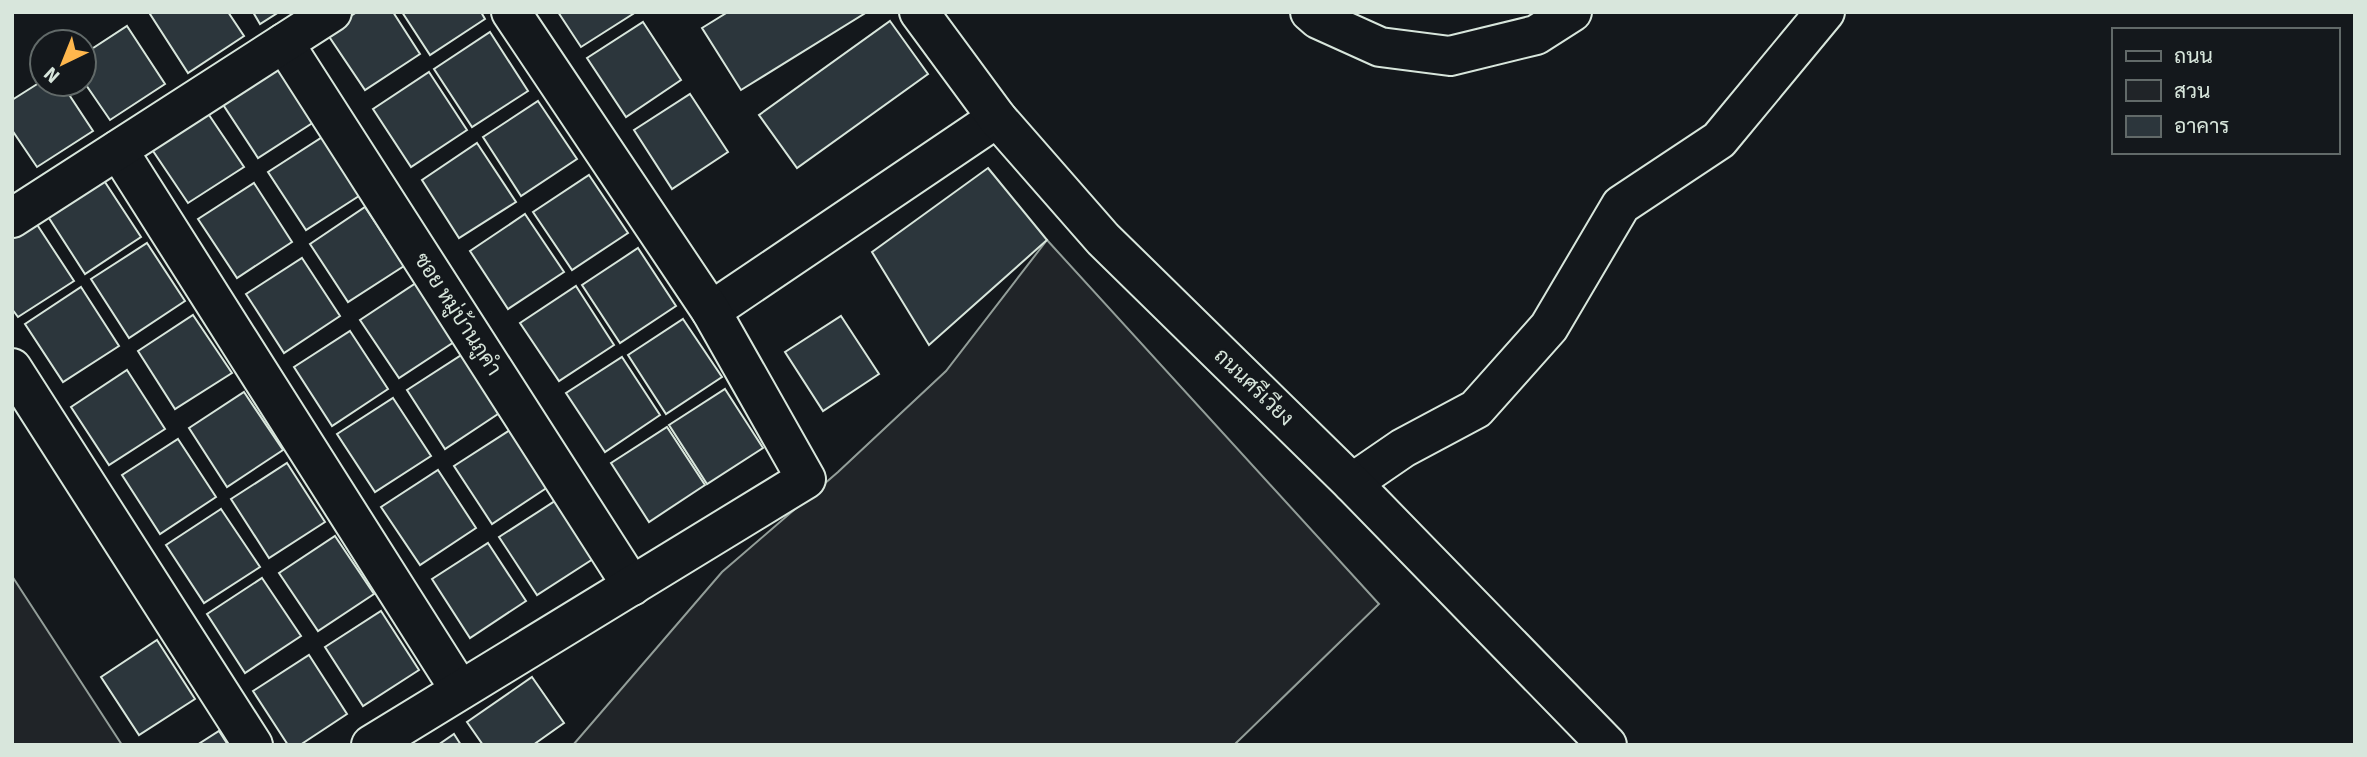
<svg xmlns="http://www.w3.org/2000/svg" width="2367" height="757" font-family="Signika,Sarabun,sans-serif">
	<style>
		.green { fill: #202428; stroke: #939e99; stroke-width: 2 }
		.building { fill: #2c363c; stroke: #d8e6dc; stroke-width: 2 }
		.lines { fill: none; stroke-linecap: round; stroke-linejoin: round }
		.minor-casing { stroke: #d8e6dc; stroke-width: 42 }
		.major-casing { stroke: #d8e6dc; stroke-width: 42 }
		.minor { stroke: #14181c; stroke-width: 38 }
		.major { stroke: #14181c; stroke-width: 38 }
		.labels { text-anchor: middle; stroke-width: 5; stroke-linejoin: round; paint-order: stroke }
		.street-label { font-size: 21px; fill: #d8e6dc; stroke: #14181c }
	</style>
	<rect width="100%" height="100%" fill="#14181c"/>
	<g class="green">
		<path d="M1047,240L1379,604L1234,745H573L722,572L838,472L946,371Z"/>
		<path d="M12,576L122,745H12Z"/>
	</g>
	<g class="building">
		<path d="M153,12H228L244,36L188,73L150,14Z"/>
		<path d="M253,12H279L260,24Z"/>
		<path d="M357,12H393L420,54L365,90L326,32Z"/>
		<path d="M402,12H481L485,19L430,55Z"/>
		<path d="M558,12H636L581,47Z"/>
		<path d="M728,12H867L741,90L702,28Z"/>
		<path d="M890,21L928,74L797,168L759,115Z"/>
		<path d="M643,22L681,80L626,117L587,58Z"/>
		<path d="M127,26L165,84L110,120L84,82V54Z"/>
		<path d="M490,32L528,91L472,127L434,69Z"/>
		<path d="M276,63L314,122L258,158L220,100Z"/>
		<path d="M429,72L467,130L411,167L373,109Z"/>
		<path d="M42,81V84H62L93,131L37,167L12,130V100Z"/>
		<path d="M690,94L728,152L672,189L634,130Z"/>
		<path d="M538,101L577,159L521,196L483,137Z"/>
		<path d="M205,109L244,167L188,203L149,145Z"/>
		<path d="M324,136L362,194L306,230L268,172Z"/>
		<path d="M477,143L516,202L459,238L422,180Z"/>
		<path d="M988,168L1047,240L929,345L872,252Z"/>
		<path d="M589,175L628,233L572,270L533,212Z"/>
		<path d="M103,179L141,237L85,274L47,215Z"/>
		<path d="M254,183L292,242L237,278L198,219Z"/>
		<path d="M365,207L404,266L348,302L310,244Z"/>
		<path d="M525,214L564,272L508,309L470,251Z"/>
		<path d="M36,223L74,281L18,317L12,309V238Z"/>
		<path d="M147,243L185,301L129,338L91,279Z"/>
		<path d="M638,248L676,306L620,343L582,285Z"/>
		<path d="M302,258L340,316L284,353L246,294Z"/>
		<path d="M416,283L454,342L399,378L360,320Z"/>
		<path d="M576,286L614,345L559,381L520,323Z"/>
		<path d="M81,287L119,346L63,382L25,324Z"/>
		<path d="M193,315L232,373L175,409L138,351Z"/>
		<path d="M841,316L879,374L823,411L785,352Z"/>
		<path d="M683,319L722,377L666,414L628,355Z"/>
		<path d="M350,331L388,389L332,426L294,367Z"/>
		<path d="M463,354L501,412L445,449L407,390Z"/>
		<path d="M622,357L660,415L605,452L566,393Z"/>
		<path d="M127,370L165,429L109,465L71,407Z"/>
		<path d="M725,389L763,448L707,484L669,425Z"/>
		<path d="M244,392L283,450L227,487L189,428Z"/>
		<path d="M393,398L431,456L375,492L337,434Z"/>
		<path d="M667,427L705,485L649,522L611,463Z"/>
		<path d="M510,430L548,487L492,524L454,466Z"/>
		<path d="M178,439L216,497L160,534L122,475Z"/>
		<path d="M287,463L325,522L269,558L231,499Z"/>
		<path d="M438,470L476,528L420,565L381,507Z"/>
		<path d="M555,501L593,559L537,595L499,537Z"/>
		<path d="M221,509L260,567L204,603L166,545Z"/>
		<path d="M335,536L374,594L318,631L279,573Z"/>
		<path d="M488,543L526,601L470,638L432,579Z"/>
		<path d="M262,578L301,636L245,673L207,614Z"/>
		<path d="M381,611L419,670L363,706L325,647Z"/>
		<path d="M157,640L195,699L139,735L101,677Z"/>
		<path d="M309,655L347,714L300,745H288L253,691Z"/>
		<path d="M532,677L564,723L533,745H483L467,722Z"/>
		<path d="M219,731L228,745H197Z"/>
		<path d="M454,734L461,745H438Z"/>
	</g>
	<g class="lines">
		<g class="minor-casing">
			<g id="minor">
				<path d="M1310,12L1318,19L1380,47L1450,56L1536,35L1572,12"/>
				<path d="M284,43L632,586"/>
				<path d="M118,150L460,690"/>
				<path d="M12,218L332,12"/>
				<path d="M711,311L997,118"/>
				<path d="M12,368L253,745"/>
				<path d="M1352,483L1403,448L1476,409L1549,327L1621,205L1719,140L1825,12"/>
				<path d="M371,745L806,479L711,311L511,12"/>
			</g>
		</g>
		<g class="major-casing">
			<path id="major" d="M919,12L997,118L1103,239L1352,483L1607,745"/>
		</g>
		<use href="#minor" class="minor"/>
		<use href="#major" class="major"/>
	</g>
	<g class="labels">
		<g class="street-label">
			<text transform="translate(458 314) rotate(57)" y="7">ซอย หมู่บ้านภูคำ</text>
			<text transform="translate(1254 387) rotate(44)" y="7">ถนนศรีเวียง</text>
		</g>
	</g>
	<rect width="2367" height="757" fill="none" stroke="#d8e6dc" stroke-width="28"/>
	<rect x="2112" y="28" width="228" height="126" fill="#14181c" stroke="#626a69" stroke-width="2"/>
	<rect x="2126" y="51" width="35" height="10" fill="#14181c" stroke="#626a69" stroke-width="2"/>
	<text x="2174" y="63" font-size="21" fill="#d8e6dc">ถนน</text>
	<rect x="2126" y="80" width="35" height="21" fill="#202428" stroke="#626a69" stroke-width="2"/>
	<text x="2174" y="98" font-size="21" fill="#d8e6dc">สวน</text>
	<rect x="2126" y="116" width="35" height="21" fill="#2c363c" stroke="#626a69" stroke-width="2"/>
	<text x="2174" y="133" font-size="21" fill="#d8e6dc">อาคาร</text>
	<g transform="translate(63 63) rotate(223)"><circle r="33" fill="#14181c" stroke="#626a69" stroke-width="2"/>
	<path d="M0-5L12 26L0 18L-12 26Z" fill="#ffb74d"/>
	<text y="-10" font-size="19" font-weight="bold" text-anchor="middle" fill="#d8e6dc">N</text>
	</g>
</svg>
